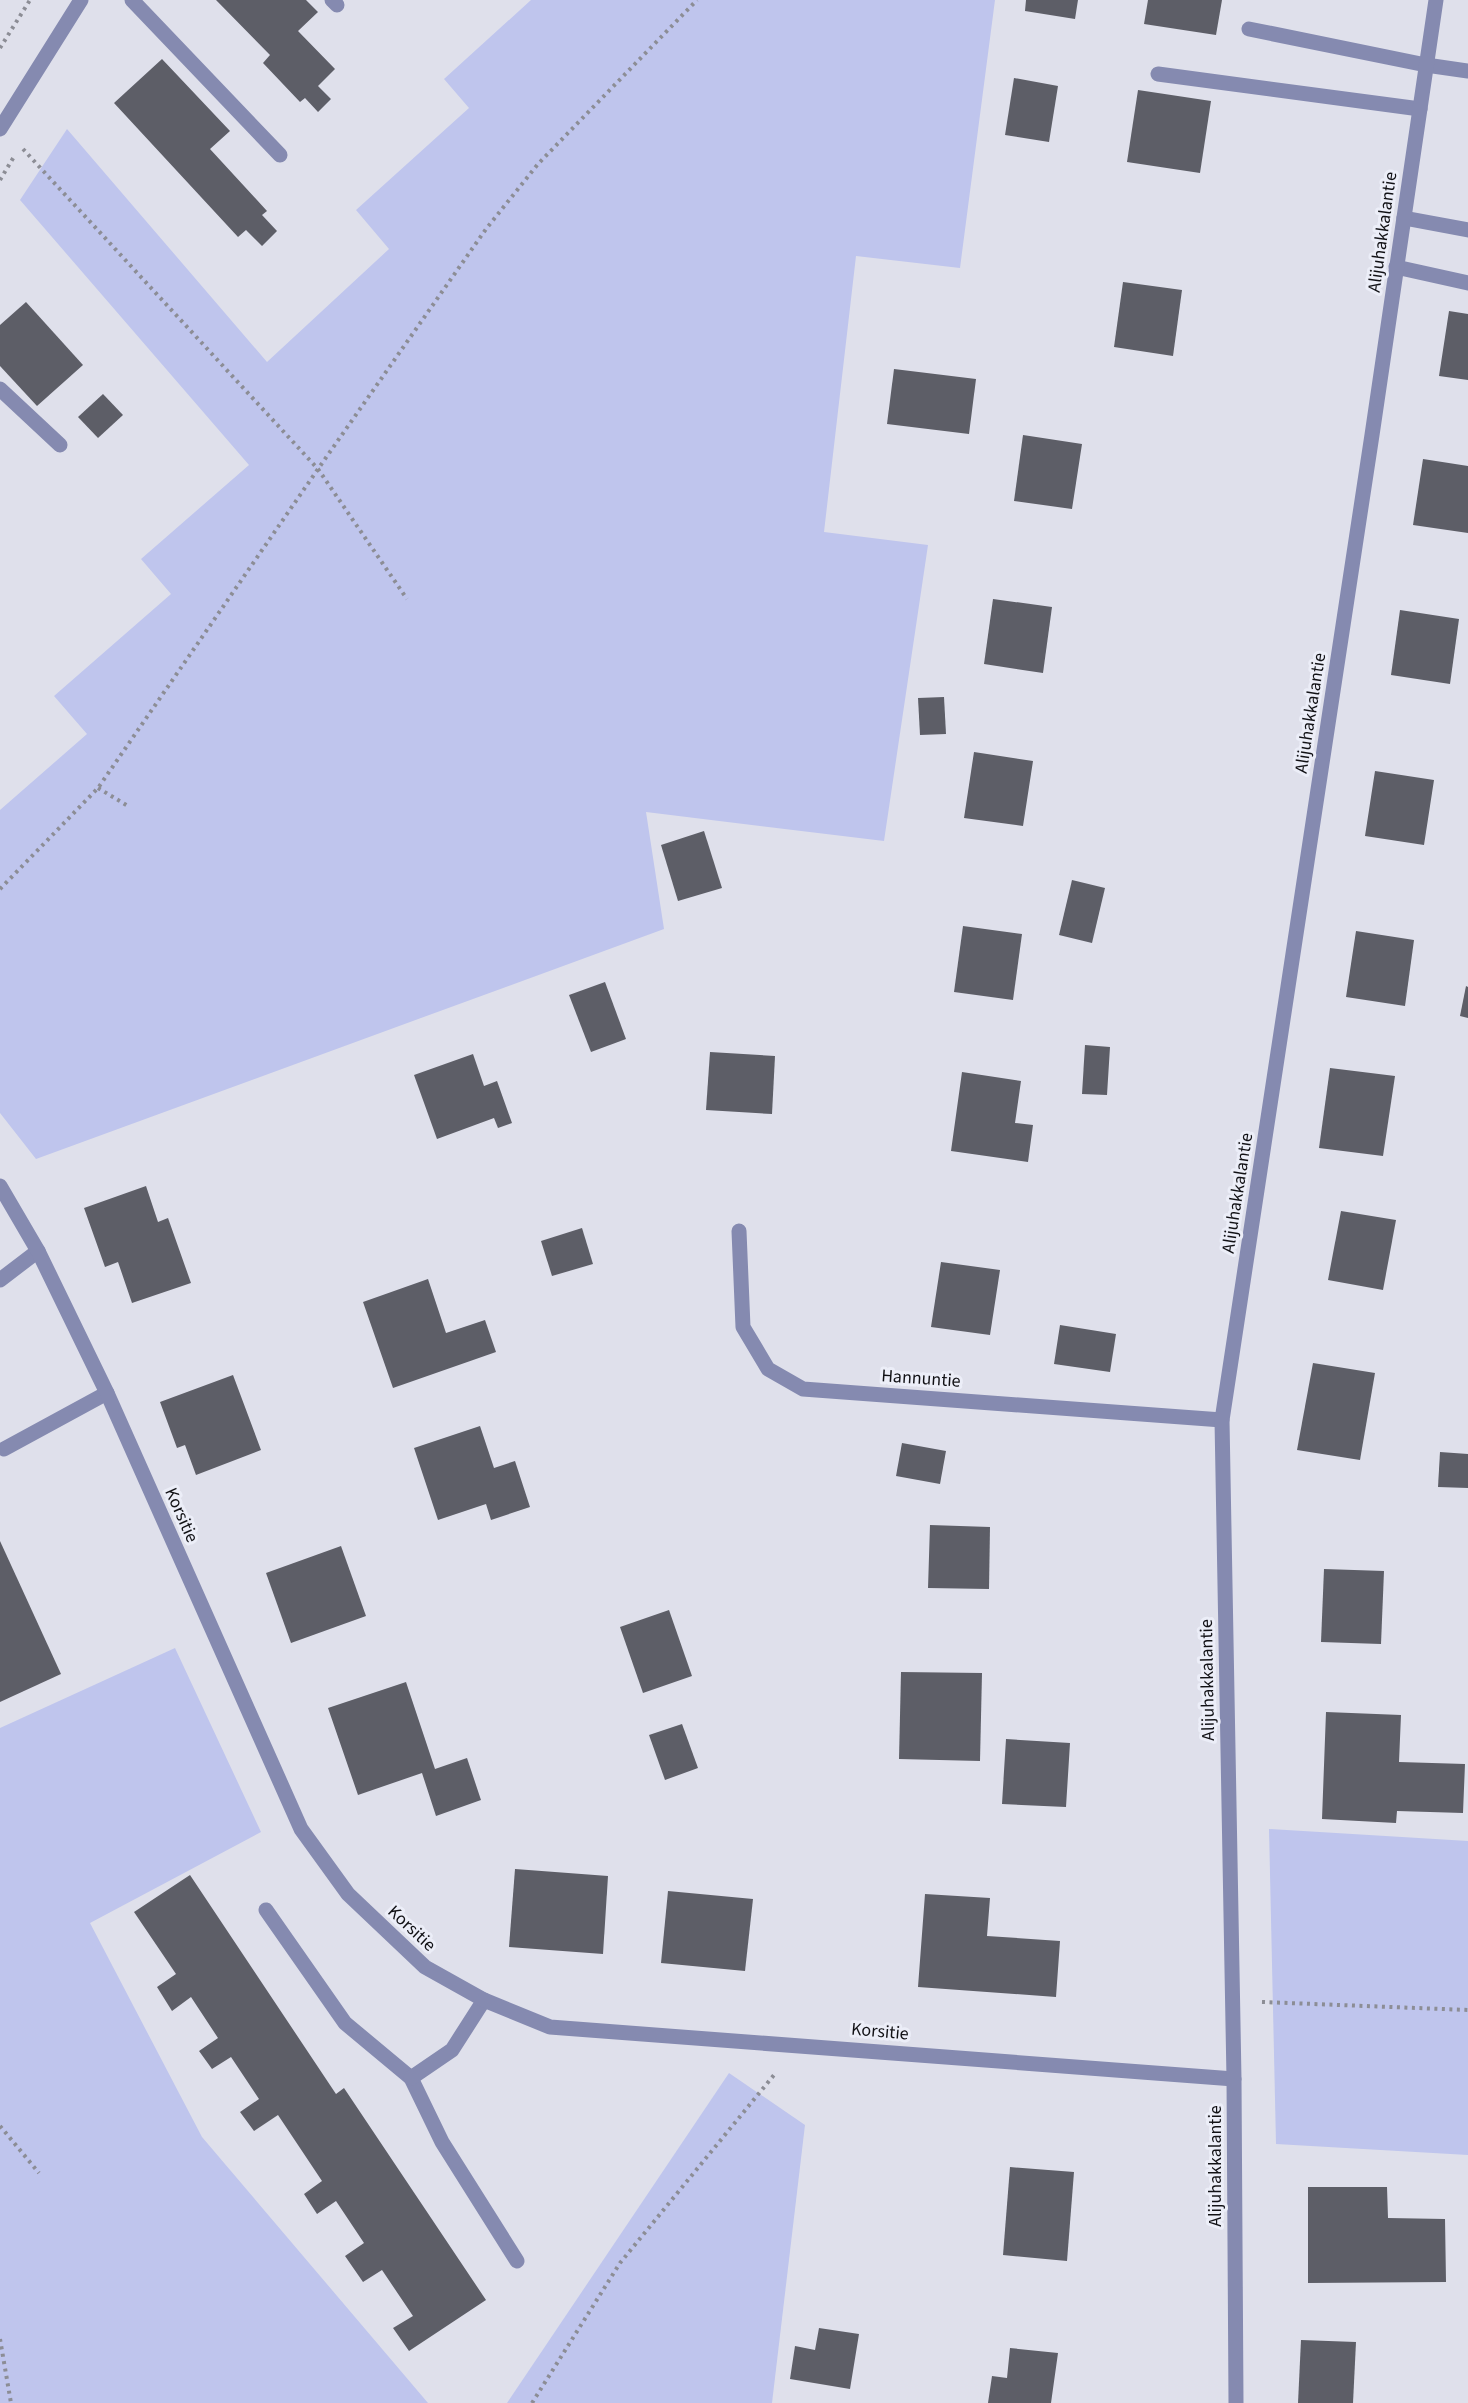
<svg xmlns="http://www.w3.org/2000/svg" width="1468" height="2403" font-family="'Source Sans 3',sans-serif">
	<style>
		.green { fill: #bfc5ed }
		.building { fill: #5d5e67 }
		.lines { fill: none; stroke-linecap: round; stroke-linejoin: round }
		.path { stroke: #8c8d95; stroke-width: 4; stroke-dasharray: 3 4.5; stroke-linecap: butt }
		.service { stroke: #858ab0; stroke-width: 15 }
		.minor { stroke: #858ab0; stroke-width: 15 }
		.tertiary { stroke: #858ab0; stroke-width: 15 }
		.labels { text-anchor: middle; stroke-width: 6; stroke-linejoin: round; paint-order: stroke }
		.street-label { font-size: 18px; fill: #111115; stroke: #eceef8 }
	</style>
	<rect width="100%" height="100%" fill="#dfe0eb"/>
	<g class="green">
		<path d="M531,0H995L960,268L856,256L824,532L928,545L884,841L646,812L664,929L36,1159L0,1113V810L87,734L54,696L171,594L141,559L249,465L20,200L67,129L267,362L389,249L356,210L469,108L444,79Z"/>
		<path d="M175,1648L261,1832L90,1923L202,2137L428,2403H0V1728Z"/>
		<path d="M1269,1829L1468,1841V2155L1276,2144Z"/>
		<path d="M729,2073L805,2125L772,2403H507Z"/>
	</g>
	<g class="building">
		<path d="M216,0H306L318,12L298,31L335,69L318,86L331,99L318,112L305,98L300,102L263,63L270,55Z"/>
		<path d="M1026,0H1078L1075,19L1025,11Z"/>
		<path d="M1148,0H1222L1216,35L1144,24Z"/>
		<path d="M162,59L230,131L210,149L267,211L262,215L277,231L262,246L246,230L238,237L114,103Z"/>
		<path d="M1014,78L1058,86L1049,142L1005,135Z"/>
		<path d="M1138,90L1211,101L1200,173L1127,162Z"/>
		<path d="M1123,282L1182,290L1173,356L1114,347Z"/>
		<path d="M26,302L83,365L37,406L0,366V325Z"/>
		<path d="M1449,311L1468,314V380L1439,376Z"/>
		<path d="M894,369L976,379L969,434L887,424Z"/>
		<path d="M103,394L123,415L98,438L78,417Z"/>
		<path d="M1023,435L1082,444L1072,509L1014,501Z"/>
		<path d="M1423,459L1468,466V533L1413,525Z"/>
		<path d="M993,599L1052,607L1043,673L984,664Z"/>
		<path d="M1400,610L1459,619L1450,684L1391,675Z"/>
		<path d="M944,697L946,734L920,735L918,698Z"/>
		<path d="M974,752L1033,761L1023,826L964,818Z"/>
		<path d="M1375,771L1434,780L1424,845L1365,836Z"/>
		<path d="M704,831L722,888L678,901L661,845Z"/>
		<path d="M1072,880L1105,888L1092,943L1059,935Z"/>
		<path d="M963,926L1022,934L1013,1000L954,992Z"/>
		<path d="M1356,931L1414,940L1405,1006L1346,997Z"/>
		<path d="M605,982L626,1039L591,1052L569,995Z"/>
		<path d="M1466,986L1468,987V1018L1460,1016Z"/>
		<path d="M1085,1045L1110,1047L1107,1095L1082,1094Z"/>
		<path d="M710,1052L775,1056L772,1114L706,1110Z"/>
		<path d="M473,1054L484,1086L497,1081L512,1123L498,1128L494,1118L437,1139L414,1075Z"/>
		<path d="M1330,1068L1395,1076L1383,1156L1319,1148Z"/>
		<path d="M962,1072L1021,1081L1015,1123L1033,1125L1028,1162L951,1151Z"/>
		<path d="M146,1186L158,1222L168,1218L191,1283L132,1303L118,1262L105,1267L84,1208Z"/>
		<path d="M1341,1211L1396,1220L1383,1290L1328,1280Z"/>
		<path d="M582,1228L593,1264L552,1276L541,1241Z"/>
		<path d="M941,1262L1000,1270L990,1335L931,1327Z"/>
		<path d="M428,1279L446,1333L485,1320L496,1352L393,1388L363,1302Z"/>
		<path d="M1060,1325L1116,1334L1110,1372L1054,1364Z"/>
		<path d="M1313,1363L1375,1373L1360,1460L1297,1450Z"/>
		<path d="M233,1375L261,1450L196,1475L185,1445L177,1448L160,1402Z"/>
		<path d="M480,1426L494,1468L515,1461L530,1507L491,1520L486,1504L438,1520L414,1448Z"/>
		<path d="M902,1443L946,1451L940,1484L896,1476Z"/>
		<path d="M1440,1452L1468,1454V1488L1438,1487Z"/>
		<path d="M930,1525L990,1527L989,1589L928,1588Z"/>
		<path d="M0,1541L61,1674L0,1702Z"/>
		<path d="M341,1546L366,1616L291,1643L266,1573Z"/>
		<path d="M1324,1569L1384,1571L1381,1644L1321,1642Z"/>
		<path d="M669,1610L692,1676L643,1693L620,1627Z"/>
		<path d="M901,1672L982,1673L980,1761L899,1759Z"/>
		<path d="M406,1682L435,1769L467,1758L481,1800L436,1816L422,1773L358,1795L328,1708Z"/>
		<path d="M1326,1712L1401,1715L1399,1762L1465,1764L1463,1813L1397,1811L1396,1823L1322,1819Z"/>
		<path d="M682,1724L698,1768L665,1780L649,1735Z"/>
		<path d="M1006,1739L1070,1743L1066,1807L1002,1804Z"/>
		<path d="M515,1869L608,1876L603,1954L509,1947Z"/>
		<path d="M190,1875L336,2094L344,2088L486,2300L409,2351L393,2328L413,2316L382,2270L363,2282L345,2256L364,2243L336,2201L317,2214L304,2194L322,2181L278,2115L254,2131L240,2112L259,2099L231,2057L212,2069L199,2051L218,2038L191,1997L172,2011L157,1987L176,1974L134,1912Z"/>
		<path d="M668,1891L753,1899L745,1971L661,1963Z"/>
		<path d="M925,1894L990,1898L987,1936L1060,1941L1056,1997L918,1987Z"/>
		<path d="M1010,2167L1074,2172L1067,2261L1003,2255Z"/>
		<path d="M1308,2187H1387L1388,2218L1445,2219L1446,2282L1308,2283Z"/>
		<path d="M819,2328L859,2334L850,2389L790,2379L795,2346L815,2350Z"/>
		<path d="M1301,2340L1356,2342L1353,2403H1298Z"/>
		<path d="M1010,2348L1058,2353L1051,2403H988L992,2376L1007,2378Z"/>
	</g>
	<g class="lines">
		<g class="path">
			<path d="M0,48L30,0"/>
			<path d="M23,149L318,469L407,599"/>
			<path d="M0,180L15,155"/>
			<path d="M98,788L128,806"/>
			<path d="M0,889L98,788L318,469L486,229L538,164L697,0"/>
			<path d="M1262,2002L1468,2010"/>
			<path d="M0,2126L39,2173"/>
			<path d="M0,2339L11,2403"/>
			<path d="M532,2403L620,2263L774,2075"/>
		</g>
		<g class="service">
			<path d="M132,0L280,155"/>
			<path d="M332,0L337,5"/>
			<path d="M1249,29L1426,65L1468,71"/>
			<path d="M1158,74L1420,109"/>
			<path d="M1404,218L1468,230"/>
			<path d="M1396,267L1468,283"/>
			<path d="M0,389L60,445"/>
			<path d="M0,1280L38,1251"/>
			<path d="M4,1449L107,1393"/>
			<path d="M266,1910L345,2023L411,2078L442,2142L517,2261"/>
			<path d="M411,2078L452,2050L484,2000"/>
		</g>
		<g class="minor">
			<path d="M0,1186L38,1251L107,1393L301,1829L348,1894L425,1967L484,2000L550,2027L1234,2079"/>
			<path d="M739,1231L743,1327L768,1369L803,1389L1222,1420"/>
			<path d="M1236,2403L1234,2079L1222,1420L1372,435L1436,0"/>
		</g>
		<path class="tertiary" d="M0,129L81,0"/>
	</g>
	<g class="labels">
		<g class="street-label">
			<text transform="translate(1382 232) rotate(-82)" y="6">Alijuhakkalantie</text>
			<text transform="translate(1310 713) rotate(-81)" y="6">Alijuhakkalantie</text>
			<text transform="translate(1237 1193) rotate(-81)" y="6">Alijuhakkalantie</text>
			<text transform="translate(921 1378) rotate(4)" y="6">Hannuntie</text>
			<text transform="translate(182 1515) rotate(66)" y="6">Korsitie</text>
			<text transform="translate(1207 1680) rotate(-91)" y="6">Alijuhakkalantie</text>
			<text transform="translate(412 1928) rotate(43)" y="6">Korsitie</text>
			<text transform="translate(880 2031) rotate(5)" y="6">Korsitie</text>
			<text transform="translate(1215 2166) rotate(-90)" y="6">Alijuhakkalantie</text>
		</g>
	</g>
</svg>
